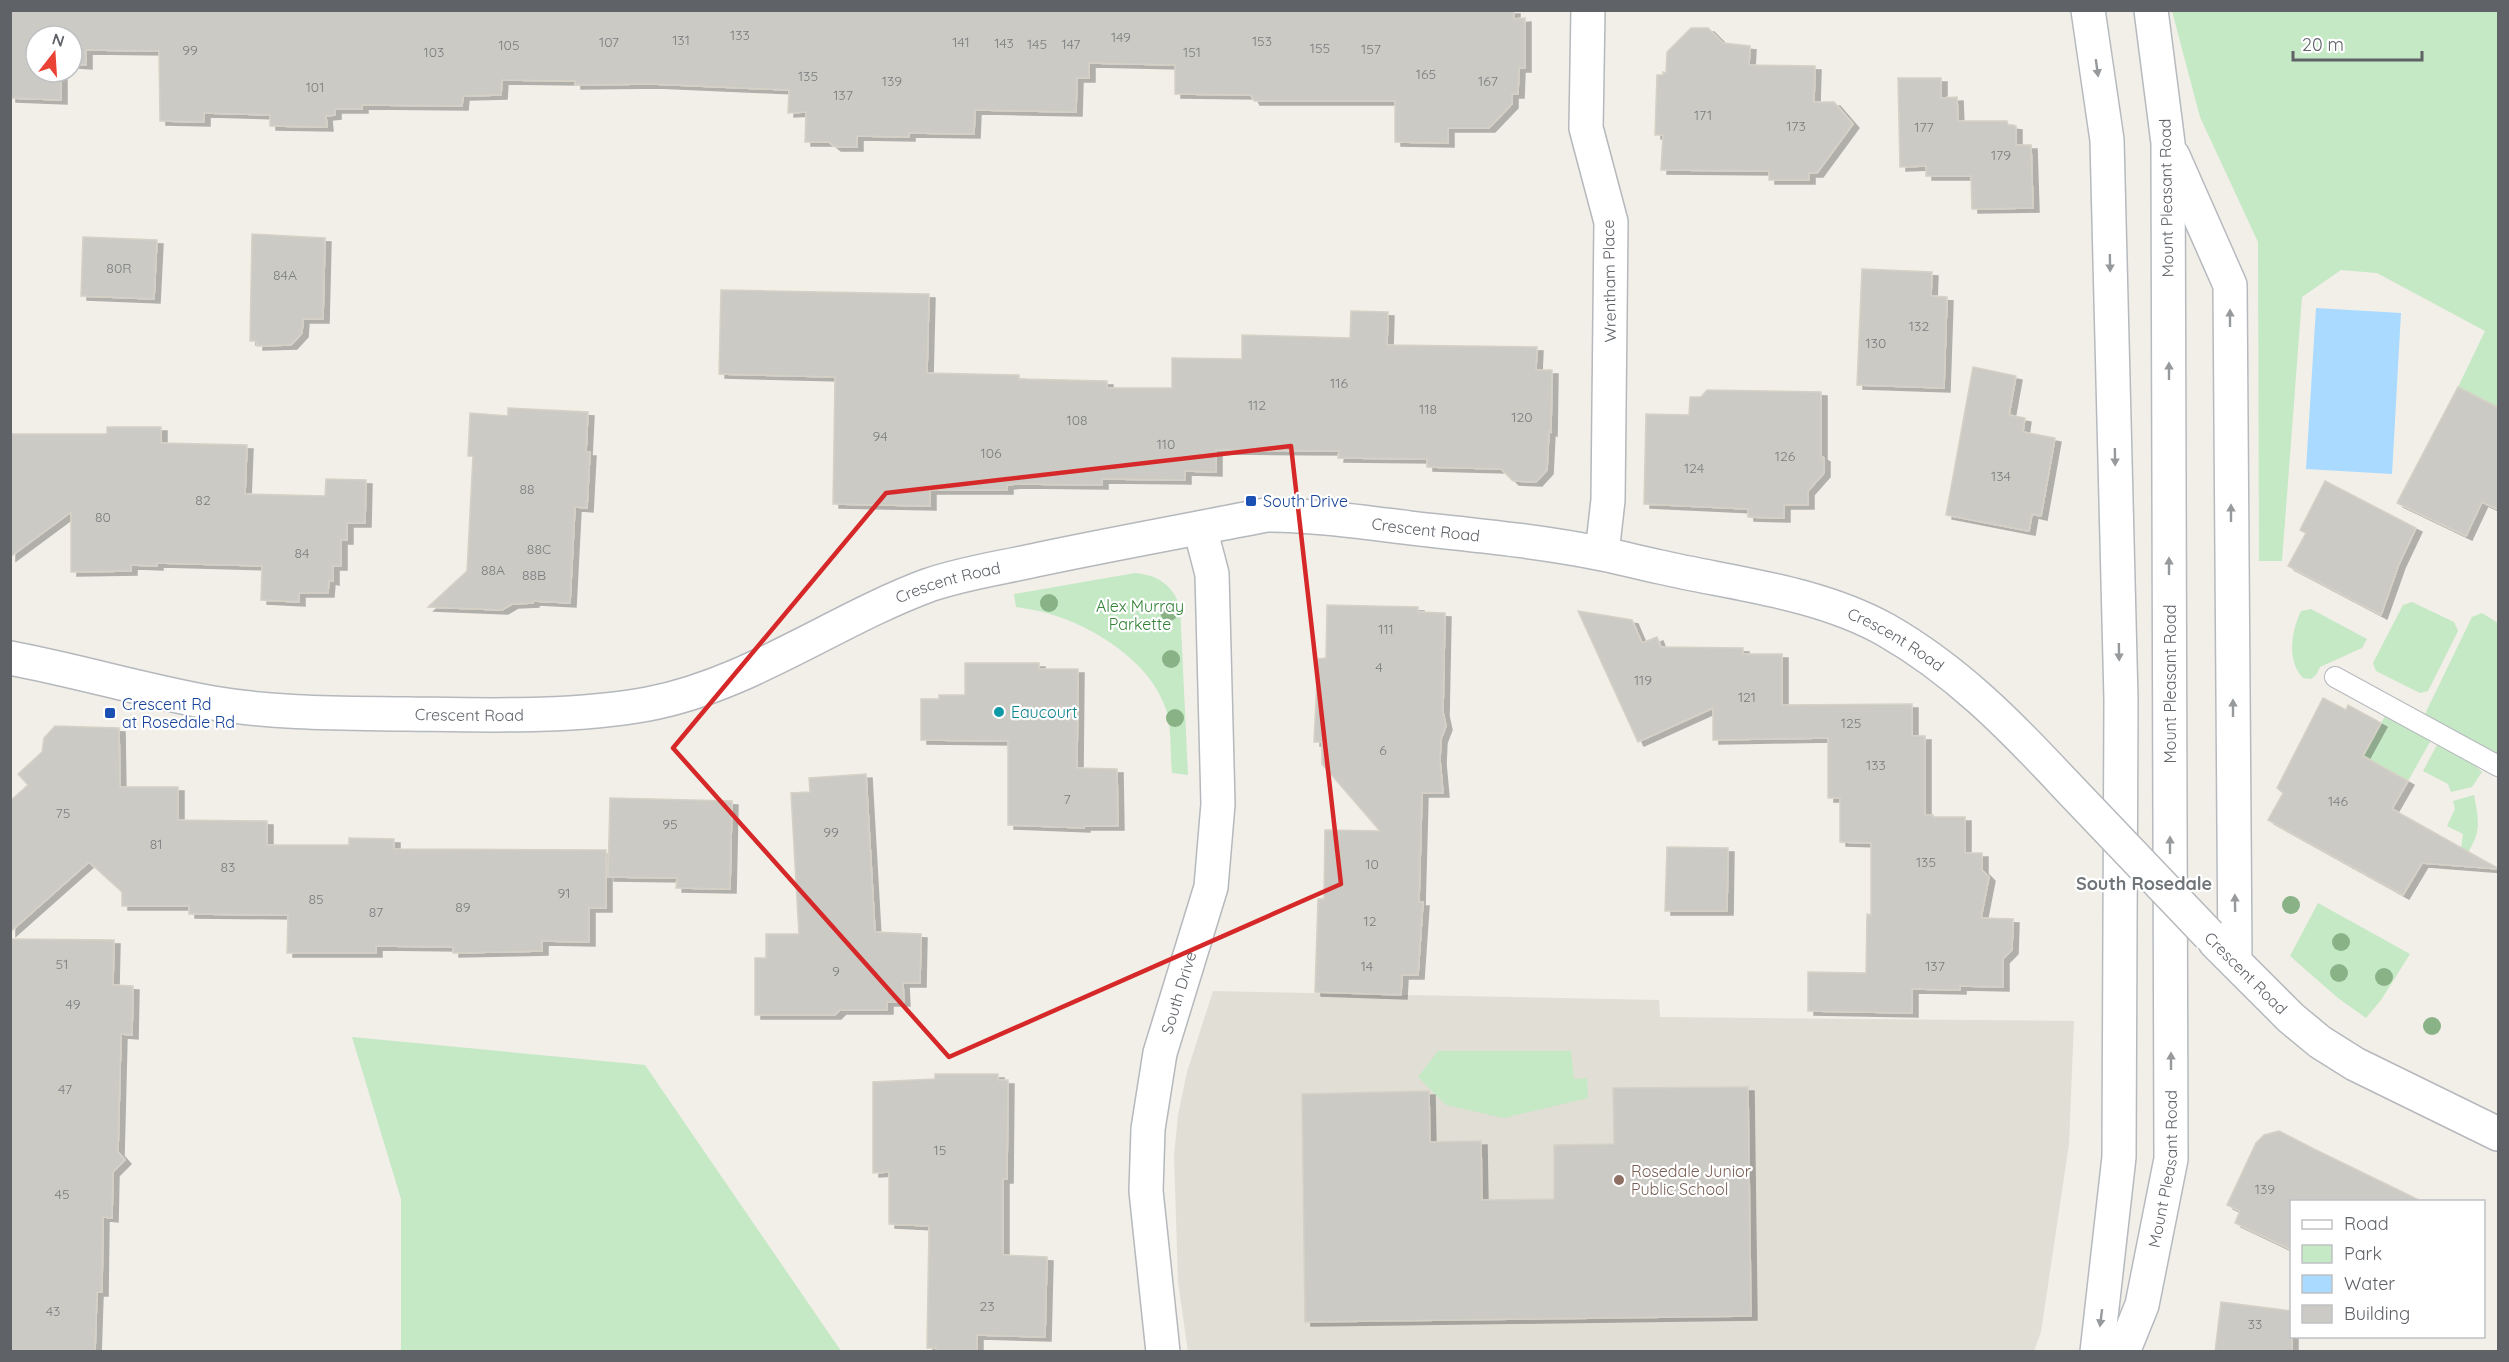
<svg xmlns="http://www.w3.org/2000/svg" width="2509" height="1362" font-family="Quicksand,sans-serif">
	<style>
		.education { fill: #e1ded6 }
		.green { fill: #c5e8c5 }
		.water { fill: #aadaff }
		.building { fill: #cccac5; stroke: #d6d1c6; stroke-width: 1.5; filter: url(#shadow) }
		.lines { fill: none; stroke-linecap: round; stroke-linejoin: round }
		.service-casing { stroke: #b5b8bc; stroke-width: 22 }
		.minor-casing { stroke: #b5b8bc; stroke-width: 36 }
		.secondary-casing { stroke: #b6babf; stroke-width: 36 }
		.service { stroke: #fff; stroke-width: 20 }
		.minor { stroke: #fff; stroke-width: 33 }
		.secondary { stroke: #fff; stroke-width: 33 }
		.minor-bridge-casing { stroke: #b5b8bc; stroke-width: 36; stroke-linecap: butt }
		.minor-bridge { stroke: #fff; stroke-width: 33 }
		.tree { fill: #89b387 }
		.oneway { fill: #979a9d }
		.marked { fill: none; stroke: #d62828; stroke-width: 4.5; stroke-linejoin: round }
		.transit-dot { fill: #1a4fb4; stroke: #fff; stroke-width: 2 }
		.culture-dot { fill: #0f9aa8; stroke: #fff; stroke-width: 2 }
		.education-dot { fill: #8d6e63; stroke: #fff; stroke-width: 2 }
		.labels { text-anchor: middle; stroke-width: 4.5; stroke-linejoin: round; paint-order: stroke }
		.number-label { font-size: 14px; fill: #7a7d7f }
		.street-label { font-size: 16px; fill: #5f6368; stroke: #fff }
		.transit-label { font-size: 16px; fill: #164399; stroke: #fff; text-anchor: start }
		.park-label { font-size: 16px; fill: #348238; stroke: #fff }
		.culture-label { font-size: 16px; fill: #0d838f; stroke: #fff; text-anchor: start }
		.education-label { font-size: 16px; fill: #785e54; stroke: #fff; text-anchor: start }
		.neighbourhood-label { font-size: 18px; font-weight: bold; fill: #70757a; stroke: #fff }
	</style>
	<defs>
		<filter id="shadow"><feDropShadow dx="6" dy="4" stdDeviation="0" flood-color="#0004"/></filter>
	</defs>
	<rect width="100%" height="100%" fill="#f1efe8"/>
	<path class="education" d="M1213,991L1659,1000L1660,1017L2074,1021L2069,1144L2041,1332L2034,1351L1188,1352L1178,1282L1174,1156L1178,1115L1187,1072Z"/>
	<g class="green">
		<path d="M2172,11H2498V408L2458,387L2485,331L2377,273L2341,270L2302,297L2282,561H2259L2258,242L2200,117Z"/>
		<path d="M1135,573C1158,575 1172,585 1180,606L1188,775L1172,773C1170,753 1172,729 1166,709C1150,661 1093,626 1047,613C1037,610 1026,609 1016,607L1014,594Z"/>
		<path d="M2412,602L2454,622L2458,631L2428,691L2420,693L2376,671L2373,663L2403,605Z"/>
		<path d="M2311,609L2367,639L2362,648L2320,667L2316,675L2311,679L2303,678C2286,660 2292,630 2301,611Z"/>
		<path d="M2482,613L2498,623V754L2425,714L2472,617Z"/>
		<path d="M2385,716L2431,740L2408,781L2363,756Z"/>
		<path d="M2437,745L2473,763L2482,772L2472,787L2451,792L2448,784L2423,771Z"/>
		<path d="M2474,795C2480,828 2481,832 2463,861L2460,856L2463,834L2447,826L2455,809L2453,801Z"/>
		<path d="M2318,903L2410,954L2381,1000L2366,1018L2338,998L2290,956Z"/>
		<path d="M352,1037L645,1065L841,1351H401V1199Z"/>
		<path d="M1438,1051H1571L1574,1079L1587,1078L1588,1098L1504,1118L1446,1105L1418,1077Z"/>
	</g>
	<path class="water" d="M2316,308L2401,313L2392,474L2306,469Z"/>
	<g class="building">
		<path d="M10,10H1514V19L1525,18V68H1519L1518,94H1512V104L1489,128H1448V143L1395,142V101H1254L1251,95L1175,94V65L1089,63V78H1077L1076,112L975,110L974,134L909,133V137L857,136V147H835L829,142H805L806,112L788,113L789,90L652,84L575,85V81L502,80L501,95L463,96L462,106L362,105V109H335V115L326,116L327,127L270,126V115L204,113V122L160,121L159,51L86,50V65L72,64V36H36V72H61V100L10,98Z"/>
		<path d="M1691,28H1708L1723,43L1750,46L1749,65L1815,66L1814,102H1834L1853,124L1817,173H1809V180H1769V171L1661,170L1663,135H1655L1657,75H1663V72L1666,73L1667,52Z"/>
		<path d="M1898,78H1941V98L1957,97L1958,121H2007L2008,125L2016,126V145H2031L2033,208L1972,209L1971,176H1926V166L1900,167Z"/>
		<path d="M252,234L325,238L323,319H303L302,333L291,345L257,346V341H250Z"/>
		<path d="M83,237L157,240L154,299L81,296Z"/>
		<path d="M1862,269L1932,272L1931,296L1947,297L1944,388L1857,385Z"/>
		<path d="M721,290L929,294L927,373L1019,375V379L1107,381V388H1172V358L1242,359V335L1350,338L1351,311L1388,312L1387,345L1537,347L1536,370H1552L1551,432L1549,431L1547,470L1536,482L1513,481L1501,469L1427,467V459L1338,458L1339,451L1216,450V472L1185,471V480L1102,479V485L1017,484L1007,485V490H930V506L833,504L835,377L719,374Z"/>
		<path d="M1973,367L2016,376L2009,415L2025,418L2023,432L2055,438L2041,516L2032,514L2029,531L1946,515Z"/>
		<path d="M2458,387L2499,408V510L2482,502L2466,536L2397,503Z"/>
		<path d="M1707,390L1821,392V456L1824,458V473L1808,491V505H1784V518L1748,517V509L1644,504L1646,414L1689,415L1690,397H1701Z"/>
		<path d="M508,408L588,412L586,452H590L587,508L575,507L570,603L533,601V603L512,604L502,610L428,607L467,571L473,456H468L470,413L508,416Z"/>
		<path d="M107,427H161V443L247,445L245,494L325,496L326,479L366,480L365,523H347V540H341V566H333V581L329,580L328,593H299V602L261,600L262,566L157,563V566L131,565V571L71,572V512L10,557V434H107Z"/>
		<path d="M2325,481L2416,528L2399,564L2381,615L2288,566L2306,533L2300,530Z"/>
		<path d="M1327,605L1418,607V612L1445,613L1443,712L1446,726L1441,739L1440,760L1443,793H1422L1419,902H1423L1418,975H1402L1401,995L1315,992L1318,899H1324L1325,830L1380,831L1322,764V742H1314L1318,659L1326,658Z"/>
		<path d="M1578,611L1632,620L1642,643L1657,637L1661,647L1743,648V654H1782V705L1912,704V736H1925V815H1933V817H1965V853H1982V870L1989,877L1981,918L2013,919L2012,950L2003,959V987L1960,986V990L1912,989V1013L1808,1011V972L1866,973L1867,914L1871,915V843L1840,842V798H1828V738L1713,740V708L1638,742Z"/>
		<path d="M965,663H1039V669H1078L1077,768L1117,769L1118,826H1084V828L1008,825V741L921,740V699H939V695H965Z"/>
		<path d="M2323,698L2346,710L2348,705L2381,723L2363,756L2408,781L2392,809L2499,869L2422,863L2403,895L2268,820L2283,793L2277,788Z"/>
		<path d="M55,726L119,728L120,787H178V820L267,821V845H349V838L394,839V849L606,850V908H589V942L542,941V951L453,953V947L376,946V953H287L288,915L189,914V906H122V892L89,862L10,932V801L28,785L18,774L42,752L44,738Z"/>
		<path d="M866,774L875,932L921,934L920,983H903L904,1002H887V1010H840L835,1015H755V958H766V934H799L791,793L810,792L809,778Z"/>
		<path d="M610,798L732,801L730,889L676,888L677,878L608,877Z"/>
		<path d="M1667,847L1728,848L1727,911H1665Z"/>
		<path d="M10,939L114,940L113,985L133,986L132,1035L121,1034L118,1152L125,1160L113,1172L112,1218L103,1217L102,1292H97L95,1352H10Z"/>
		<path d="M935,1074H998V1080H1008L1007,1179H1003V1255L1047,1257L1045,1337L977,1335V1352H936V1348H927L929,1226L889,1224V1172L873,1173V1082L935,1079Z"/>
		<path d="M1748,1087L1751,1316L1305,1322L1302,1094L1429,1091L1430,1142L1481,1141L1482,1200L1554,1199V1145L1614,1144L1613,1088Z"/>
		<path d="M2279,1131L2314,1149L2423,1202H2292V1250L2235,1223L2240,1211L2227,1205L2256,1143L2264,1135Z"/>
		<path d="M2221,1302L2292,1311V1352H2215Z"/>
	</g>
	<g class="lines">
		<g class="service-casing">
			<path id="service" d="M2335,677L2498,766"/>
		</g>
		<g class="minor-casing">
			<g id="minor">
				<path d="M1588,10L1586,128L1611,222L1608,500L1602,553"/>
				<path id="s1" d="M10,658C79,671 145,691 213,703C277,714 344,713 408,714C486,715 571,718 648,704C749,685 834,620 929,585C964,573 1000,568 1036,560C1112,544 1189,530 1266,515C1314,515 1362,522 1410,528C1474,535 1539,541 1603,554C1622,558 1641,563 1660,567C1735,584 1818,592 1886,630C1956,670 2010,725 2064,783"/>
				<path d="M2215,942L2291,1018L2320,1042L2355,1064L2498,1134"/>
				<path id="s2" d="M1163,1352L1146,1191L1148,1129L1160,1053L1211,887L1218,804L1212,574L1200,528"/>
			</g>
		</g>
		<g class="secondary-casing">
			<g id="secondary">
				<path d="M2088,10L2107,140L2121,700L2119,1157L2097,1352"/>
				<path d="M2173,156L2230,285L2235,962"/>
				<path id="s3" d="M2123,1352L2142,1305L2171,1159L2168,143L2151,10"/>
			</g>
		</g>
		<use href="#service" class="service"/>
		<use href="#minor" class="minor"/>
		<use href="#secondary" class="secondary"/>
		<g class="minor-bridge-casing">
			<path id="minor-bridge" d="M2064,783L2209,935"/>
		</g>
		<use href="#minor-bridge" class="minor-bridge"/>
	</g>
	<g class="tree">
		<circle cx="1049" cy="603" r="9"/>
		<circle cx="1169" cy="612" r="9"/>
		<circle cx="1171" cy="659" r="9"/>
		<circle cx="1175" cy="718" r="9"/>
		<circle cx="2291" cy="905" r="9"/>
		<circle cx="2341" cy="942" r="9"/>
		<circle cx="2339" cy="973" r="9"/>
		<circle cx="2384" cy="977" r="9"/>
		<circle cx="2432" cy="1026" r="9"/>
	</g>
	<defs><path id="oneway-solid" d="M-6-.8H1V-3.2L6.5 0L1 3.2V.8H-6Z" transform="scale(1.5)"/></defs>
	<g class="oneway">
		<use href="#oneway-solid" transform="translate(2097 68) rotate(82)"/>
		<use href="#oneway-solid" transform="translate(2110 263) rotate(89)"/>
		<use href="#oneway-solid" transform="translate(2230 318) rotate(-90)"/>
		<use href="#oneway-solid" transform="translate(2169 371) rotate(-90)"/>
		<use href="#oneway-solid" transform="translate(2115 457) rotate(89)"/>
		<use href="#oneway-solid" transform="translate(2231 513) rotate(-90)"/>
		<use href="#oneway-solid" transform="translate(2169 566) rotate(-90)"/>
		<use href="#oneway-solid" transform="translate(2119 652) rotate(89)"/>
		<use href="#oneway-solid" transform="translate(2233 708) rotate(-90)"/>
		<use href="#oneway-solid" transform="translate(2170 845) rotate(-90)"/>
		<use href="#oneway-solid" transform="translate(2235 903) rotate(-91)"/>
		<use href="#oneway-solid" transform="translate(2171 1061) rotate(-90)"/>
		<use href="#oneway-solid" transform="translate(2101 1318) rotate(97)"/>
	</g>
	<path class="marked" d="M1291,446L1341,884L949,1057L673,748L886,493Z"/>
	<g class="transit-dot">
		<rect x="1245" y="495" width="12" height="12" rx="3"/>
		<rect x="104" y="707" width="12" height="12" rx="3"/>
	</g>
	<circle class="culture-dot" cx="999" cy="712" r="6"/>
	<circle class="education-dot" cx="1619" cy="1180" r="6"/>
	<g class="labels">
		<g class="number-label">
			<text x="740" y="40">133</text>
			<text x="1121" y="42">149</text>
			<text x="681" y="45">131</text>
			<text x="1262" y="46">153</text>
			<text x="609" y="47">107</text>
			<text x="961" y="47">141</text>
			<text x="1004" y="48">143</text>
			<text x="1037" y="49">145</text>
			<text x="1071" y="49">147</text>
			<text x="509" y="50">105</text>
			<text x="1320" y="53">155</text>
			<text x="1371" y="54">157</text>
			<text x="190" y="55">99</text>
			<text x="434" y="57">103</text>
			<text x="1192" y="57">151</text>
			<text x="1426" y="79">165</text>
			<text x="808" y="81">135</text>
			<text x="892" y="86">139</text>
			<text x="1488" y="86">167</text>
			<text x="315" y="92">101</text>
			<text x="843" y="100">137</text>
			<text x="1703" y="120">171</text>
			<text x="1796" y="131">173</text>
			<text x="1924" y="132">177</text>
			<text x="2001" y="160">179</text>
			<text x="119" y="273">80R</text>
			<text x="285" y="280">84A</text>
			<text x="1919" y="331">132</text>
			<text x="1876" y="348">130</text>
			<text x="1339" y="388">116</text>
			<text x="1257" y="410">112</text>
			<text x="1428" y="414">118</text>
			<text x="1522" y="422">120</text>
			<text x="1077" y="425">108</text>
			<text x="880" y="441">94</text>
			<text x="1166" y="449">110</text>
			<text x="991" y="458">106</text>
			<text x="1785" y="461">126</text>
			<text x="1694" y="473">124</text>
			<text x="2001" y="481">134</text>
			<text x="527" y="494">88</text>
			<text x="203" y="505">82</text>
			<text x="103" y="522">80</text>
			<text x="539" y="554">88C</text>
			<text x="302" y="558">84</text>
			<text x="493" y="575">88A</text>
			<text x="534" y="580">88B</text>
			<text x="1386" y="634">111</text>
			<text x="1379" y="672">4</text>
			<text x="1643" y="685">119</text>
			<text x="1747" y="702">121</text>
			<text x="1851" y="728">125</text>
			<text x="1383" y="755">6</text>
			<text x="1876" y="770">133</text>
			<text x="1067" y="804">7</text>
			<text x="2338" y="806">146</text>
			<text x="63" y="818">75</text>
			<text x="670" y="829">95</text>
			<text x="831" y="837">99</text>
			<text x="156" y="849">81</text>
			<text x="1926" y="867">135</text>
			<text x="1372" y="869">10</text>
			<text x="228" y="872">83</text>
			<text x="564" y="898">91</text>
			<text x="316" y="904">85</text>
			<text x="463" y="912">89</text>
			<text x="376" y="917">87</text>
			<text x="1370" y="926">12</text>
			<text x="62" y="969">51</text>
			<text x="1367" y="971">14</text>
			<text x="1935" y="971">137</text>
			<text x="836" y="976">9</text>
			<text x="73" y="1009">49</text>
			<text x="65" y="1094">47</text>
			<text x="940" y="1155">15</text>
			<text x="2265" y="1194">139</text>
			<text x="62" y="1199">45</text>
			<text x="987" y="1311">23</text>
			<text x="53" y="1316">43</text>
			<text x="2255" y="1329">33</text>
		</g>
		<g class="street-label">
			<text transform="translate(2166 198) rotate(-91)" y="6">Mount Pleasant Road</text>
			<text transform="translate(1609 281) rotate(-91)" y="6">Wrentham Place</text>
			<text dy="6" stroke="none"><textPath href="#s1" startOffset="1455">Crescent Road</textPath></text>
			<text dy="6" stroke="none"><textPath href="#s1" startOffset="969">Crescent Road</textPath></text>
			<text dy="6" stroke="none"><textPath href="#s1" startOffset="1941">Crescent Road</textPath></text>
			<text transform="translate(2170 684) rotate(-90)" y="6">Mount Pleasant Road</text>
			<text dy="6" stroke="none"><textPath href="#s1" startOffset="465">Crescent Road</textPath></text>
			<text transform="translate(2246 973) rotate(45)" y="6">Crescent Road</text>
			<text dy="6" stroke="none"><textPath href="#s2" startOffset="364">South Drive</textPath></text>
			<text dy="6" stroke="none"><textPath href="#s3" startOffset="189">Mount Pleasant Road</textPath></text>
		</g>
		<g class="transit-label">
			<text x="1263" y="507">South Drive</text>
			<text x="122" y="710">Crescent Rd<tspan x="122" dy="18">at Rosedale Rd</tspan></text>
		</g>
		<g class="park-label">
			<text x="1140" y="612">Alex Murray<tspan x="1140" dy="18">Parkette</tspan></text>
		</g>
		<g class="culture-label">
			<text x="1011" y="718">Eaucourt</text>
		</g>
		<g class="education-label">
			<text x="1631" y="1177">Rosedale Junior<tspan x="1631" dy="18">Public School</tspan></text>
		</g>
		<g class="neighbourhood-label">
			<text x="2144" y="890">South Rosedale</text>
		</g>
	</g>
	<rect width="2509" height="1362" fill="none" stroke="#5f6368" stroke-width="24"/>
	<rect x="2290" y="1200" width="195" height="138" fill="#ffffff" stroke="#bfc1c3" stroke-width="1.5"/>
	<rect x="2302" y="1220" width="30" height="9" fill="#ffffff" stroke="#bfc1c3" stroke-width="1.5"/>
	<text x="2344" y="1230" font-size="18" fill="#5f6368">Road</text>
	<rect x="2302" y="1245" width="30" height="18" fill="#c5e8c5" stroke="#bfc1c3" stroke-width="1.5"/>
	<text x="2344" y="1260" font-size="18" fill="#5f6368">Park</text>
	<rect x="2302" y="1275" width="30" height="18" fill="#aadaff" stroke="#bfc1c3" stroke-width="1.5"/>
	<text x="2344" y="1290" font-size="18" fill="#5f6368">Water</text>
	<rect x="2302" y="1305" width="30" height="18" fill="#cccac5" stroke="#bfc1c3" stroke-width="1.5"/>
	<text x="2344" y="1320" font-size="18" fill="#5f6368">Building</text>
	<g transform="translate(54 54) rotate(17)"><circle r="28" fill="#ffffff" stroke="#bfc1c3" stroke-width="1.5"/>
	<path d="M0-4.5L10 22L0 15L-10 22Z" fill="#ea4335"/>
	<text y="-9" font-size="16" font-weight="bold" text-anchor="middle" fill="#5f6368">N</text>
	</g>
	<path d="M2293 51v9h129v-9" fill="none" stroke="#5f6368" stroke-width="3"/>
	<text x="2302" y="51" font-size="18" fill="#5f6368" stroke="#ffffff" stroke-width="4.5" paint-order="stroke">20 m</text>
</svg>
